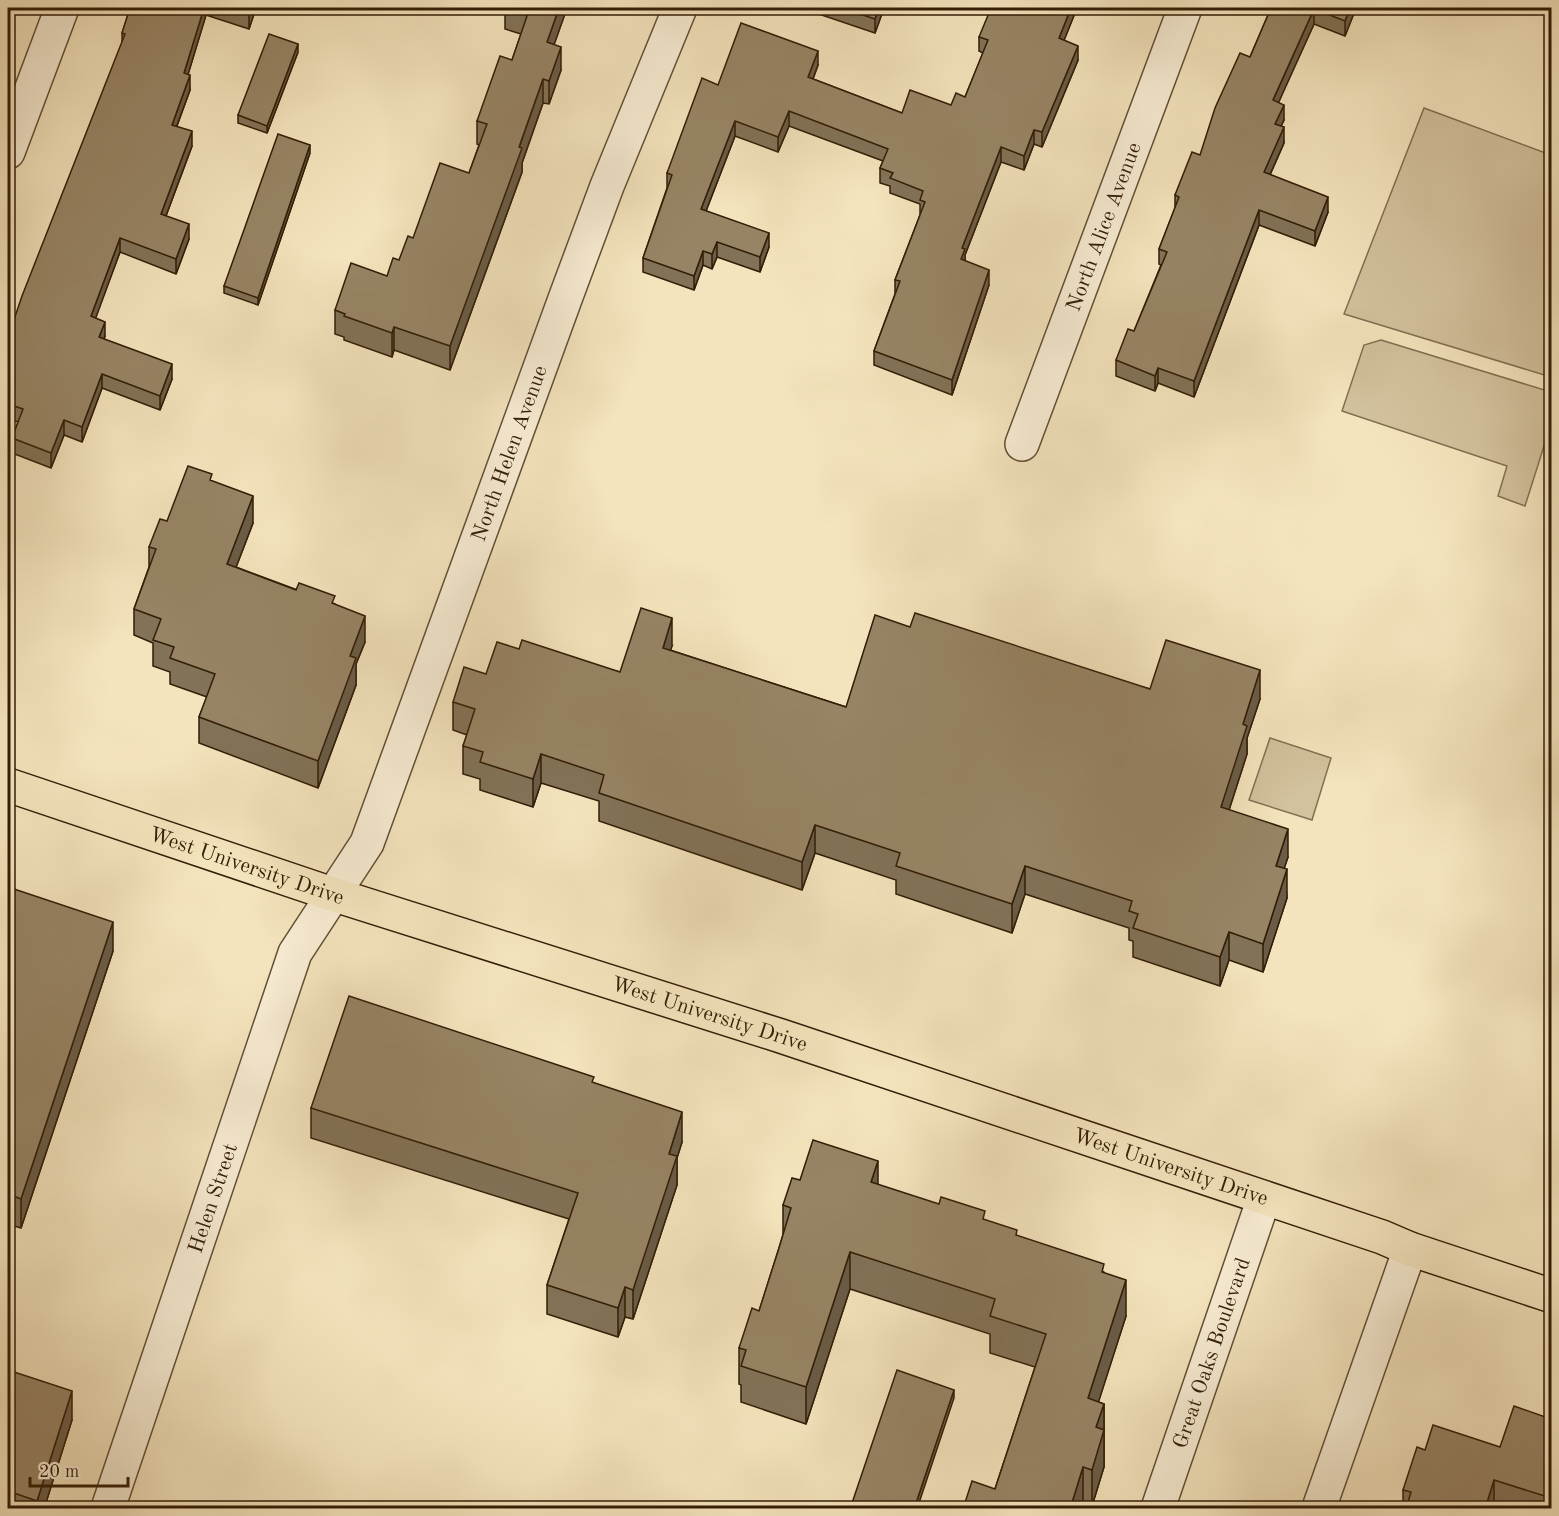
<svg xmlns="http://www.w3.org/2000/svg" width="1559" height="1516" font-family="'Old Standard TT',serif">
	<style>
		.green { fill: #d3c29e; stroke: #827052; stroke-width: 1.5 }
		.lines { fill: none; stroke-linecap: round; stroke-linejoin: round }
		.minor-casing { stroke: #624f34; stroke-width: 36 }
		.major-casing { stroke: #321d06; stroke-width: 36 }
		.minor { stroke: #f8edd4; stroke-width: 33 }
		.major { stroke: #f4e4bd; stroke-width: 33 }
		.wall { fill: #827257; stroke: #321d06; stroke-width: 1.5 }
		.shaded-wall { fill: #6a5c47; stroke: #321d06; stroke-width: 1.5 }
		.building { fill: #978465; stroke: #321d06; stroke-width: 1.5 }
		.labels { text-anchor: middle; stroke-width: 5; stroke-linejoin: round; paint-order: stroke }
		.street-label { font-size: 21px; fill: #321d06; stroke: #f8edd4 }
	</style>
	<rect width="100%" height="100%" fill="#f4e4bd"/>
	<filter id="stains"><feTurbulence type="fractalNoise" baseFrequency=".00333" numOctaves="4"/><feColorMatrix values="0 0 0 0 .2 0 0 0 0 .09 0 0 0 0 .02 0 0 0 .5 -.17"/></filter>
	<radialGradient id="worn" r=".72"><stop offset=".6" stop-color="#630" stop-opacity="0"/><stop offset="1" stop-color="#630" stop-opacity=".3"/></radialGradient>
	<g class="green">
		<path d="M1424,108L1551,155V377L1344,314Z"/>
		<path d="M1381,340L1551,392V424L1525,506L1498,496L1507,466L1342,411L1364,345Z"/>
		<path d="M1270,738L1331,758L1312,820L1249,800Z"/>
	</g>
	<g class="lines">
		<g class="minor-casing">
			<g id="minor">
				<path d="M8,152L62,8"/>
				<path id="s1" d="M1022,444L1185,8"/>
				<path id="s2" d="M108,1508L295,953L367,843L565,299L607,186L680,8"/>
				<path id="s3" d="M1158,1508L1264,1198"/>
				<path d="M1319,1508L1410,1249"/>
			</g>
		</g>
		<g class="major-casing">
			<g id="major">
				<path id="s4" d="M8,785L332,894L781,1036L1382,1237L1410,1249L1552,1296"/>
			</g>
		</g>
		<use href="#minor" class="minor"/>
		<use href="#major" class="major"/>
	</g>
	<g class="wall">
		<path d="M130,8H256L249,29L206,15L188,74L190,90L177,126L192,146L166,216L189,239L176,274L120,252L95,318L105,336L104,339L172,379L160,410L102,388L82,442L64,435L51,468L12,453V438L18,422L8,418V337L122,43V33Z"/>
		<path d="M505,8H567L554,44L561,70L549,104L543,103L522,163V172L450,370L394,350L392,357L344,340V337L335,334V310L387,276L399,260L413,238L469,173L479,145L477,144V121L512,60L521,34L505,29Z"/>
		<path d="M801,8H884L875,33Z"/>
		<path d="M1021,8H1077L1064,40L1078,60L1042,147L1034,144L1024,170L1001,162L965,255V261L989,285L952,395L874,365V351L895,294V280L920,215V204L890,193V186L880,183V168L883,161L789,126L778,152L735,136L706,211L769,247L760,272L717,257L712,269L703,265L694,290L643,272V258L667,188V173L718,85L818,65L813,79L902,113L951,105L965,97L983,53L979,51V37L1020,12Z"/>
		<path d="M1271,8H1356L1345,36L1314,24L1278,102L1284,120L1281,126L1284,143L1270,175L1328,212L1315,246L1259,225L1194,397L1158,383L1155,391L1116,376V360L1134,331L1161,265L1159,264V249L1175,208V195L1200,155L1250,57Z"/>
		<path d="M298,52L267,133L238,123V115Z"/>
		<path d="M310,153L258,305L224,293V286Z"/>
		<path d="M212,481L253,523L236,567L335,604L365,642L356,664V685L318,788L199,743V717L207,697L170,684V672L153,666V643L134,635V609L149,567V547L167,521Z"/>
		<path d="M910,627L1150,689L1260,699L1247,738V754L1229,810L1288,857L1284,868L1287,898L1263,972L1229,960L1220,986L1133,957V941L1129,940V928L1025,894L1012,933L896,894V880L815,853L802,890L599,821V801L541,783L533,807L480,790V779L463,774V746L467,735L453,730V702L486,674L519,649L620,672L672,646L670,650L846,707Z"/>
		<path d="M8,887L113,951L21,1228L8,1224Z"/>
		<path d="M594,1083L682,1142L677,1158V1185L633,1319L625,1317L618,1337L547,1314V1285L569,1219L311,1138V1108Z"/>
		<path d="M800,1180L878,1185L985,1220L1017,1236L1104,1272L1126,1316L1098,1402L1104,1404V1467L1092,1506L1083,1503L995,1489L1035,1367L990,1353V1334L850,1289L806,1424L741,1402V1385L739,1384V1348L759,1311L779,1248L783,1235V1205Z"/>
		<path d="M8,1370L72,1420L44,1509H8Z"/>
		<path d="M1551,1419V1509H1403V1490L1425,1450L1500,1447Z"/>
	</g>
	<g class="shaded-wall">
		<path d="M204,8H206V15L184,88V73Z"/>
		<path d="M251,8H256L249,29V14Z"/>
		<path d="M559,8H567L547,65V42Z"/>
		<path d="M879,8H884L875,33V19Z"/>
		<path d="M1071,8H1077L1059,53V38Z"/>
		<path d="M1350,8H1356L1345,36V21Z"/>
		<path d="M1314,9V24L1273,115V100Z"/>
		<path d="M298,44V52L267,133V126Z"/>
		<path d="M1078,46V60L1042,147V132Z"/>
		<path d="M561,47V70L549,104V81Z"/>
		<path d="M818,51V65L808,92V77Z"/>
		<path d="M190,75V90L172,139V125Z"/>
		<path d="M543,79V103L522,163V172L450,370V346Z"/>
		<path d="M1284,105V120L1275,139V124Z"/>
		<path d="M789,111V126L778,152V137Z"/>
		<path d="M735,121V136L701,224V209Z"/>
		<path d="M1284,127V143L1264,188V172Z"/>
		<path d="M1034,130V144L1024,170V156Z"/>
		<path d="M192,131V146L161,229V214Z"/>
		<path d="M310,145V153L258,305V298Z"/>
		<path d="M1001,147V162L965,255V263L961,259L962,248Z"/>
		<path d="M1328,197V212L1315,246V231Z"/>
		<path d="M1259,210V225L1194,397V381Z"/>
		<path d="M189,224V239L176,274V259Z"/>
		<path d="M769,233V247L760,272V257Z"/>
		<path d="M120,238V252L91,331V316Z"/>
		<path d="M717,242V257L712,269V254Z"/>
		<path d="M703,251V265L694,290V276Z"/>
		<path d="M989,270V285L952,395V380Z"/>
		<path d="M105,322V336L99,352V337Z"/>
		<path d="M394,327V350L392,357V333Z"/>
		<path d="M172,364V379L160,410V396Z"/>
		<path d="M1158,368V383L1155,391V376Z"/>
		<path d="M102,374V388L82,442V427Z"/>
		<path d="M64,420V435L51,468V453Z"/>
		<path d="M253,496V523L227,591V564Z"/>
		<path d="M365,616V642L356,664V685L318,788V761L350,656Z"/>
		<path d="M672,618V646L663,676V648Z"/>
		<path d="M1260,670V699L1247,738V754L1221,835V807L1243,724Z"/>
		<path d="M541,754V783L533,807V779Z"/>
		<path d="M815,825V853L802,890V862Z"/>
		<path d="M1288,829V857L1276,894V866Z"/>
		<path d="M1025,866V894L1012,933V904Z"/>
		<path d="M1287,869V898L1263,972V944Z"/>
		<path d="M113,922V951L21,1228V1199Z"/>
		<path d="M1229,932V960L1220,986V957Z"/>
		<path d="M682,1112V1142L677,1158V1185L633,1319V1290L669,1154Z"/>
		<path d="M878,1161V1198L871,1182Z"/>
		<path d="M850,1252V1289L806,1424V1387Z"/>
		<path d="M1126,1280V1316L1088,1435V1398Z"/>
		<path d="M625,1287V1317L618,1337V1308Z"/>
		<path d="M954,1390V1398L917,1509H914Z"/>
		<path d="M72,1391V1420L44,1509H37V1501Z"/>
		<path d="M1104,1404V1467L1092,1506V1470L1096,1427Z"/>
		<path d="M1083,1467V1503L1082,1509H1070Z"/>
		<path d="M1494,1480V1509H1485Z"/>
	</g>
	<g class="building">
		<path d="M130,8H204L184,73L190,75L172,125L192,131L161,214L189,224L176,259L120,238L91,316L105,322L99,337L172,364L160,396L102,374L82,427L64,420L51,453L12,438L23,409L8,404V337L22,296L125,34L122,33Z"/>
		<path d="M229,8H251L249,14Z"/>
		<path d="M512,8H559L547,42L561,47L549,81L543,79L519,147L522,148L450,346L394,327L392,333L344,316L345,314L335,310L351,263L387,276L393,258L399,260L408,236L413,238L440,163L469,173L487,124L477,121L500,56L512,60L528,13Z"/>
		<path d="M842,8H879L875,19Z"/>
		<path d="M991,8H1009L1020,12L1021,8H1071L1059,38L1078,46L1042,132L1034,130L1024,156L1001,147L962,248L965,249L961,259L989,270L952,380L874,351L900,281L895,280L925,202L920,200L923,191L890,178L893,173L880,168L888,149L789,111L778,137L735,121L701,209L769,233L760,257L717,242L712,254L703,251L694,276L643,258L672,175L667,173L702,78L718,85L741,23L818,51L808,77L902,113L910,90L951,105L956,93L965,97L988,40L979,37Z"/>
		<path d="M1271,8H1350L1345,21L1314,9L1273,100L1284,105L1275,124L1284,127L1264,172L1328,197L1315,231L1259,210L1194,381L1158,368L1155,376L1116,360L1128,329L1134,331L1167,252L1159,249L1179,197L1175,195L1192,152L1200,155L1215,108L1240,53L1250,57Z"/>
		<path d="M269,34L298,44L267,126L238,115Z"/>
		<path d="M278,134L310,145L258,298L224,286Z"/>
		<path d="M188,466L212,474L210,480L253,496L227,564L296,590L299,583L335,596L332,603L365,616L350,656L356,658L318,761L199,717L215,674L170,658L174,647L153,640L161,619L134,609L156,549L149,547L160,519L167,521Z"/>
		<path d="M641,608L672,618L663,648L846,707L875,615L910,627L915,613L1150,689L1166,640L1260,670L1243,724L1247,726L1221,807L1288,829L1276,866L1287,869L1263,944L1229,932L1220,957L1133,928L1138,914L1129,911L1132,901L1025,866L1012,904L896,866L900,853L815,825L802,862L599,793L604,775L541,754L533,779L480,762L483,752L463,746L475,709L453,702L464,667L486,674L497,642L519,649L522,640L620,672Z"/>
		<path d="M8,887L113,922L21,1199L8,1194Z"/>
		<path d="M349,996L594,1077L592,1082L682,1112L669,1154L677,1156L633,1290L625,1287L618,1308L547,1285L578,1193L311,1108Z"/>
		<path d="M813,1140L878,1161L871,1182L939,1204L941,1197L985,1211L983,1219L1017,1230L1016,1235L1104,1264L1102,1272L1126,1280L1088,1398L1104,1404L1096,1427L1104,1430L1092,1470L1083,1467L1070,1509H963L972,1481L995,1489L1046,1334L990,1316L995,1299L850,1252L806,1387L741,1366L746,1350L739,1348L752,1308L759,1311L779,1248L791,1208L783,1205L792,1178L800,1180Z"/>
		<path d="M8,1370L72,1391L37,1501L8,1491Z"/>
		<path d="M897,1370L954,1390L914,1509H850Z"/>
		<path d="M1514,1406L1551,1419V1498L1494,1480L1485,1509H1406L1411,1492L1403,1490L1417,1447L1425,1450L1433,1425L1500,1447Z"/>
	</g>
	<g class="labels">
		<g class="street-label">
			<text dy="7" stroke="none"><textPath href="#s1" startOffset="232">North Alice Avenue</textPath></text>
			<text dy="7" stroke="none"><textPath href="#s2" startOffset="1132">North Helen Avenue</textPath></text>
			<text dy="7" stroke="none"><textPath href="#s4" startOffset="252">West University Drive</textPath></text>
			<text dy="7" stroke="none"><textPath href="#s4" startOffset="738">West University Drive</textPath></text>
			<text dy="7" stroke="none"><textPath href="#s4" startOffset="1224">West University Drive</textPath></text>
			<text dy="7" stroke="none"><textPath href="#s2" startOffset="327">Helen Street</textPath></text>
			<text dy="7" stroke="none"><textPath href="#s3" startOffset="164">Great Oaks Boulevard</textPath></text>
		</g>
	</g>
	<rect width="1559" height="1516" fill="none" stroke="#f4e4bd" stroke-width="30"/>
	<rect x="9" y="9" width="1541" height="1498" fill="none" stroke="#321d06" stroke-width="3"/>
	<rect x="15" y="15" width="1529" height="1486" fill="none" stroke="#321d06" stroke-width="1.5"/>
	<path d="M30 1477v9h98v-9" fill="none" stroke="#321d06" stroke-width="3"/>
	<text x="39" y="1477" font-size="18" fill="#321d06" stroke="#f8edd4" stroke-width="4.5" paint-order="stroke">20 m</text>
	<rect width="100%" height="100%" filter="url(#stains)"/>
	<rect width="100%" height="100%" fill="url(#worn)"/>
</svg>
